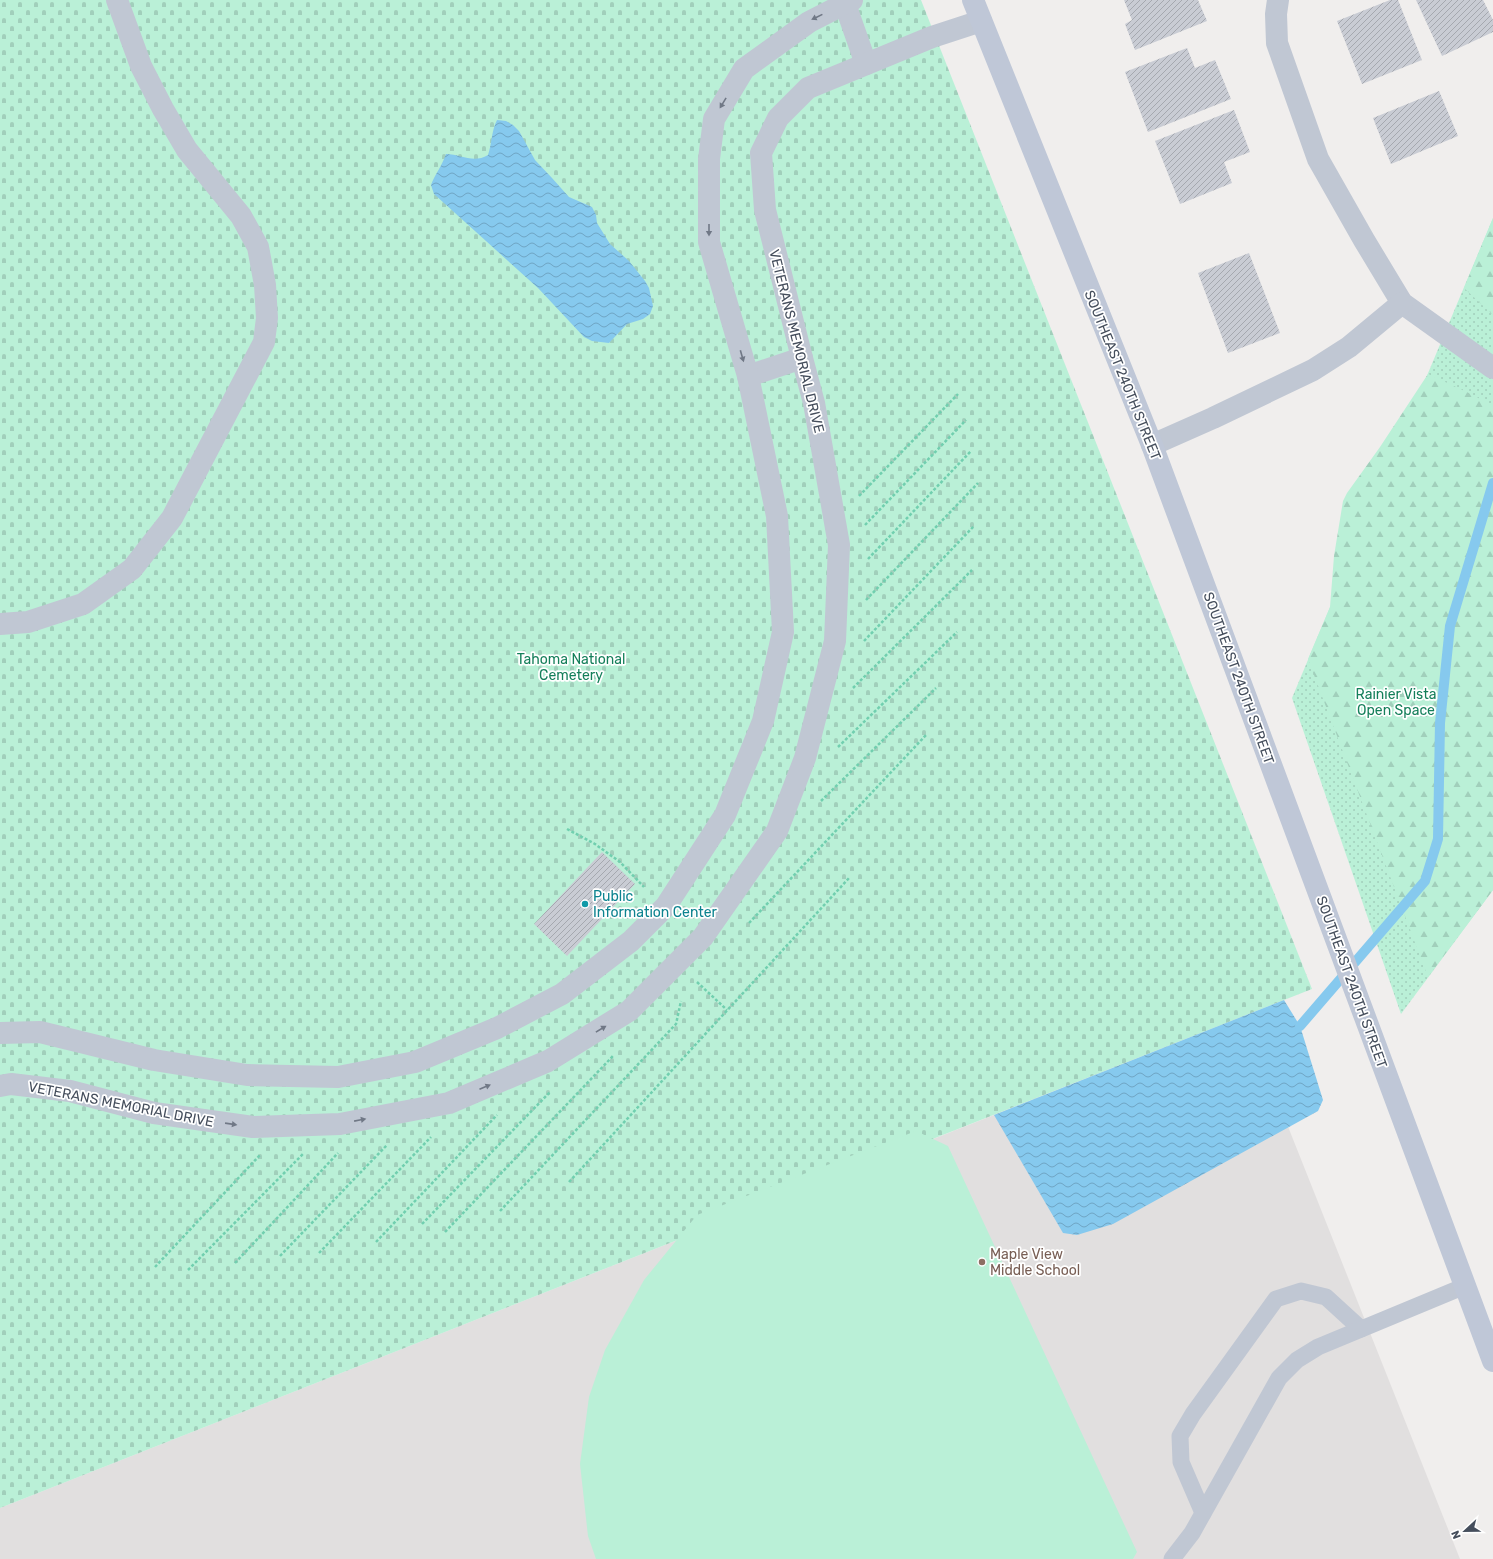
<svg xmlns="http://www.w3.org/2000/svg" width="1493" height="1559" font-family="Rubik,sans-serif">
	<style>
		.education { fill: #e1dfdf }
		.green { fill: url(#green-dots) }
		.forest { fill: url(#forest-firs) }
		.cemetery { fill: url(#cemetery-stones) }
		.pitch { fill: #baf0d7 }
		.water { fill: url(#water-waves) }
		.lines { fill: none; stroke-linecap: round; stroke-linejoin: round }
		.stream { stroke: #86c9ee; stroke-width: 10 }
		.building { fill: url(#building-hatch) }
		.path { stroke: #71cfaf; stroke-width: 2.5; stroke-dasharray: 3 2; stroke-linecap: butt }
		.service { stroke: #c0c7d3; stroke-width: 17 }
		.minor { stroke: #c0c7d3; stroke-width: 22 }
		.secondary { stroke: #bfc7d7; stroke-width: 22 }
		.oneway { fill: #707886 }
		.culture-dot { fill: #0f9aa8; stroke: #fff; stroke-width: 1.5 }
		.education-dot { fill: #8d6e63; stroke: #fff; stroke-width: 1.5 }
		.labels { text-anchor: middle; stroke-width: 3.5; stroke-linejoin: round; paint-order: stroke }
		.street-label { font-size: 14px; fill: #454e5c; stroke: #fff }
		.park-label { font-size: 14px; fill: #147f5a; stroke: #fff }
		.culture-label { font-size: 14px; fill: #0d838f; stroke: #fff; text-anchor: start }
		.education-label { font-size: 14px; fill: #785e54; stroke: #fff; text-anchor: start }
	</style>
	<defs>
		<pattern id="green-dots" width="8" height="8" patternUnits="userSpaceOnUse"><rect width="8" height="8" fill="#baf0d7"/><path d="M2 2h.1M6 6h.1" fill="none" stroke="#a1cfbb" stroke-width="1.8" stroke-linecap="round"/></pattern>
		<pattern id="forest-firs" width="22" height="20" patternUnits="userSpaceOnUse"><rect width="22" height="20" fill="#baf0d7"/><path d="M5 1l3.5 6h-7zM16 11l3.5 6h-7z" fill="#a1cfbb"/></pattern>
		<pattern id="cemetery-stones" width="16" height="16" patternUnits="userSpaceOnUse"><rect width="16" height="16" fill="#baf0d7"/><path d="M2 7V4a2 2 0 0 1 4 0v3zM10 15v-3a2 2 0 0 1 4 0v3z" fill="#a1cfbb"/></pattern>
		<pattern id="water-waves" width="16" height="10" patternUnits="userSpaceOnUse"><rect width="16" height="10" fill="#86c9ee"/><path d="M0 5q4-4 8 0t8 0" fill="none" stroke="#6fa5c4"/></pattern>
		<pattern id="building-hatch" width="6" height="6" patternUnits="userSpaceOnUse"><rect width="6" height="6" fill="#c9ccd4"/><path d="M-1 1l2-2M0 6l6-6M5 7l2-2" fill="none" stroke="#a5a8af"/></pattern>
	</defs>
	<rect width="100%" height="100%" fill="#f0eeed"/>
	<path class="education" d="M1244,1016L1460,1559H0V1508Z"/>
	<path class="green" d="M1493,218V890L1401,1014L1292,698Z"/>
	<g class="forest">
		<path d="M1493,218V315L1464,288Z"/>
		<path d="M1428,374L1471,394L1493,406V890L1428,977L1308,659L1330,607L1334,556L1343,501L1347,493L1380,447Z"/>
	</g>
	<path class="cemetery" d="M0,0H921L1312,989L0,1508Z"/>
	<path class="pitch" d="M916,1131L948,1146L1137,1552L1133,1559H596L588,1536L580,1464L589,1397L605,1350L644,1280L697,1215Z"/>
	<g class="water">
		<path d="M497,120L506,121L513,125L519,131L535,160L552,178L569,197L592,207L596,215L597,223L610,244L629,261L645,281L649,288L653,306L650,314L643,319L627,324L609,343L592,341L584,337L538,288L434,194L431,185C435,174 442,166 446,154C461,154 473,164 488,155C492,144 491,132 497,120Z"/>
		<path d="M1284,1000L1300,1026L1323,1100L1318,1111L1113,1224L1077,1235L1063,1233L994,1115Z"/>
	</g>
	<g class="lines">
		<path class="stream" d="M1300,1026L1425,881L1438,839L1440,723L1450,626L1493,483"/>
	</g>
	<g class="building">
		<path d="M1124,0H1198L1207,21L1135,50L1125,24L1132,20Z"/>
		<path d="M1390,0H1398L1422,60L1362,84L1337,21Z"/>
		<path d="M1416,0H1483L1493,20V32L1442,56Z"/>
		<path d="M1187,48L1195,68L1215,60L1231,99L1148,132L1125,72Z"/>
		<path d="M1439,91L1458,136L1391,164L1373,118Z"/>
		<path d="M1234,110L1250,152L1224,162L1232,183L1180,204L1155,141Z"/>
		<path d="M1249,253L1280,333L1228,353L1198,273Z"/>
		<path d="M602,852L635,884L567,956L534,924Z"/>
	</g>
	<g class="lines">
		<g class="path">
			<path d="M859,496L958,394"/>
			<path d="M865,525L966,420"/>
			<path d="M868,559L971,451"/>
			<path d="M866,600L978,483"/>
			<path d="M864,641L974,526"/>
			<path d="M853,688L972,570"/>
			<path d="M838,747L957,632"/>
			<path d="M821,801L936,688"/>
			<path d="M567,829L595,844L620,862L644,887"/>
			<path d="M749,923L927,734"/>
			<path d="M697,982L727,1010"/>
			<path d="M569,1182L850,877"/>
			<path d="M500,1211L676,1024L681,1001"/>
			<path d="M422,1224L550,1092"/>
			<path d="M445,1232L613,1056"/>
			<path d="M376,1242L497,1115"/>
			<path d="M319,1253L431,1137"/>
			<path d="M280,1256L387,1145"/>
			<path d="M235,1263L338,1153"/>
			<path d="M155,1267L260,1155"/>
			<path d="M188,1270L303,1154"/>
		</g>
		<g class="service">
			<path d="M1203,1513L1181,1462L1180,1436L1193,1414L1276,1299L1301,1291L1326,1297L1361,1329"/>
			<path d="M1172,1559L1192,1533L1279,1378L1297,1360L1318,1347L1465,1286"/>
		</g>
		<g class="minor">
			<path d="M1278,0L1276,14L1277,43L1318,159L1364,240L1402,303L1493,368"/>
			<path d="M845,4L866,64"/>
			<path d="M748,376L802,358"/>
			<path d="M1152,445L1213,418L1313,370L1349,347L1402,303"/>
			<path d="M0,624L28,622L83,604L132,569L172,518L264,342L267,318L265,285L258,247L241,216L187,150L163,109L141,66L117,0"/>
			<path d="M0,1033L40,1032L154,1060L247,1075L338,1077L415,1062L497,1028L562,994L631,941L666,906L725,815L763,721L783,632L777,516L748,376L709,242V159L714,119L744,69L809,22L852,0"/>
			<path d="M0,1086L11,1084L70,1091L154,1113L253,1127L340,1124L449,1103L548,1061L629,1011L703,937L777,831L805,758L835,641L839,545L814,403L802,358L765,210L761,153L778,118L808,88L932,37L981,21"/>
		</g>
		<path class="secondary" d="M973,0L1152,445L1493,1361"/>
	</g>
	<defs><path id="oneway-solid" d="M-6-.8H1V-3.2L6.5 0L1 3.2V.8H-6Z"/></defs>
	<g class="oneway">
		<use href="#oneway-solid" transform="translate(817 17) rotate(154)"/>
		<use href="#oneway-solid" transform="translate(723 103) rotate(121)"/>
		<use href="#oneway-solid" transform="translate(709 230) rotate(90)"/>
		<use href="#oneway-solid" transform="translate(742 356) rotate(74)"/>
		<use href="#oneway-solid" transform="translate(601 1029) rotate(-31)"/>
		<use href="#oneway-solid" transform="translate(485 1087) rotate(-23)"/>
		<use href="#oneway-solid" transform="translate(360 1120) rotate(-11)"/>
		<use href="#oneway-solid" transform="translate(231 1124) rotate(8)"/>
	</g>
	<circle class="culture-dot" cx="585" cy="904" r="4"/>
	<circle class="education-dot" cx="982" cy="1262" r="4"/>
	<g class="labels">
		<g class="street-label">
			<text transform="translate(797 341) rotate(76)" y="5">VETERANS MEMORIAL DRIVE</text>
			<text transform="translate(1123 375) rotate(68)" y="5">SOUTHEAST 240TH STREET</text>
			<text transform="translate(1239 678) rotate(70)" y="5">SOUTHEAST 240TH STREET</text>
			<text transform="translate(1352 982) rotate(70)" y="5">SOUTHEAST 240TH STREET</text>
			<text transform="translate(121 1104) rotate(11)" y="5">VETERANS MEMORIAL DRIVE</text>
		</g>
		<g class="park-label">
			<text x="571" y="664">Tahoma National<tspan x="571" dy="16">Cemetery</tspan></text>
			<text x="1396" y="699">Rainier Vista<tspan x="1396" dy="16">Open Space</tspan></text>
		</g>
		<g class="culture-label">
			<text x="593" y="901">Public<tspan x="593" dy="16">Information Center</tspan></text>
		</g>
		<g class="education-label">
			<text x="990" y="1259">Maple View<tspan x="990" dy="16">Middle School</tspan></text>
		</g>
	</g>
	<g transform="translate(1465 1531) rotate(248)" stroke="#ffffff" stroke-width="3" paint-order="stroke">
	<path d="M0-3L7 15L0 10L-7 15Z" fill="#454e5c"/>
	<text y="-6" font-size="11" font-weight="bold" text-anchor="middle" fill="#454e5c">N</text>
	</g>
</svg>
